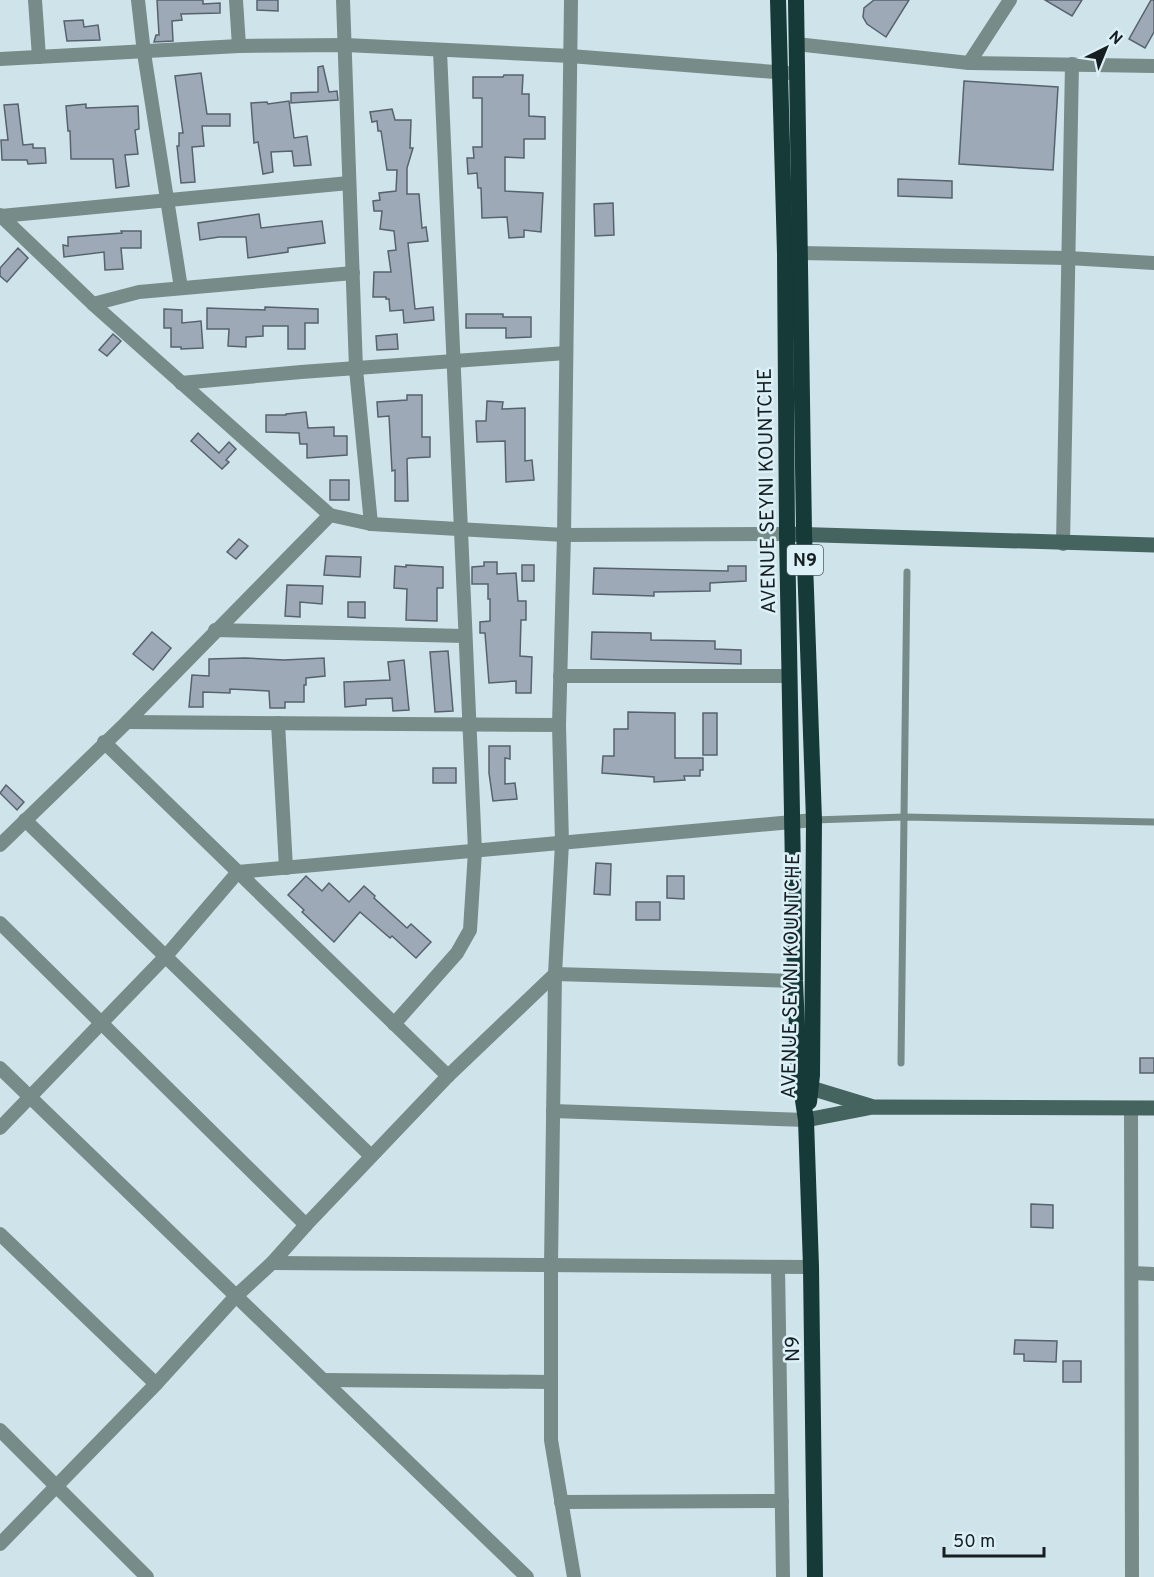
<svg xmlns="http://www.w3.org/2000/svg" width="1154" height="1577" font-family="Overpass,sans-serif">
	<style>
		.building { fill: #9da9b7; stroke: #57626e; stroke-width: 1.5 }
		.lines { fill: none; stroke-linecap: round; stroke-linejoin: round }
		.service { stroke: #778b88; stroke-width: 7 }
		.minor { stroke: #778b88; stroke-width: 14 }
		.secondary { stroke: #45635f; stroke-width: 15 }
		.trunk { stroke: #153a37; stroke-width: 16 }
		.labels { text-anchor: middle; stroke-width: 5; stroke-linejoin: round; paint-order: stroke }
		.shield { fill: #dcf1f7; stroke: #525d61; stroke-width: 1.5 }
		.shield-label { font-size: 18px; font-weight: bold; fill: #171e21 }
		.street-label { font-size: 20px; fill: #171e21; stroke: #dcf1f7 }
	</style>
	<rect width="100%" height="100%" fill="#cfe4ea"/>
	<g class="building">
		<path d="M157,0H203V4L220,3V13L181,14L182,20L172,21L173,41L154,42L156,35H159Z"/>
		<path d="M257,0H278V11L257,10Z"/>
		<path d="M874,0H909L886,37L867,24L863,17L864,8Z"/>
		<path d="M1045,0H1082L1072,16Z"/>
		<path d="M1151,0H1154V32L1145,48L1129,39Z"/>
		<path d="M83,20L84,27L98,25L100,40L67,41L64,21Z"/>
		<path d="M323,66L329,92L337,91L338,100L291,103V93L318,92V67Z"/>
		<path d="M201,73L207,114H230V126H202L204,146L192,147L195,182L181,183L177,146H179V133H183L175,76Z"/>
		<path d="M504,75H523L522,94H529V116L545,117V139H524V158L505,157V191L543,193L541,232L524,230V237L509,238L507,217L482,218L481,188H478L477,173L468,174L467,158H474L473,147H482V98H473V77H503Z"/>
		<path d="M964,81L1058,87L1053,170L959,164Z"/>
		<path d="M289,101L294,138L307,136L311,165L294,166L292,151L271,152L273,172L263,174L258,142L254,143L251,103L267,102L268,104Z"/>
		<path d="M18,104L23,145L33,144V148H45L46,163L28,164L27,160H2L1,140H8L4,105Z"/>
		<path d="M86,104V108L138,106L139,129L135,130L138,154L125,155L129,186L116,188L113,159H71L70,131H68L66,106Z"/>
		<path d="M392,109L395,120H411L410,148H413L407,168V194H419L422,228L426,227L428,241L408,243L415,309L433,307L434,320L404,323L403,310L390,311L389,299H386V297H373L374,272H391L388,251L396,250L394,231L380,229L382,211H374L373,201L380,200L379,193L396,191L397,170H387L381,131H378L377,121L372,122L370,112Z"/>
		<path d="M898,179L952,181V198L898,196Z"/>
		<path d="M613,203L614,235L595,236L594,204Z"/>
		<path d="M259,214L261,228L322,221L325,243L288,248V252L248,258L246,237H219L200,240L198,223Z"/>
		<path d="M121,231H141V248H121L123,269L105,270L104,252L64,257L63,245L68,246V237L122,233Z"/>
		<path d="M18,248L28,258L7,282L0,276V268Z"/>
		<path d="M265,307L318,309V323H305V349H288V326H263V336L246,337V347L228,346L229,329H207V308L265,310Z"/>
		<path d="M164,309L182,310V323L201,321L203,348L181,349V347H171V328H164Z"/>
		<path d="M466,314H503V317H531V337L506,338V328H466Z"/>
		<path d="M113,334L121,341L107,356L99,350Z"/>
		<path d="M397,334L398,349L377,350L376,336Z"/>
		<path d="M407,395H422V437H430V457L409,458L407,459L408,501H395V470L392,471L389,416L378,417L377,402L407,400Z"/>
		<path d="M487,401L503,402L502,409L525,408V461L532,460L534,480L506,482L505,441L477,442L476,421H486Z"/>
		<path d="M306,412L308,428L334,427V436H347V455L307,458V444H300L299,433L266,432V415H286V414Z"/>
		<path d="M198,433L219,453L229,442L236,449L226,460L229,462L222,469L191,441Z"/>
		<rect x="330" y="480" width="19" height="20"/>
		<path d="M239,539L248,546L236,559L227,552Z"/>
		<path d="M326,556L361,557L360,577L324,575Z"/>
		<path d="M484,562H497V574L516,573L518,601H526V620H521L520,656L532,657L531,693H516V681L489,683L485,633H480V622L490,621V599H488V584H472V567L484,566Z"/>
		<path d="M406,565L443,567V588H437V621L406,620L407,589L394,588L395,566L406,567Z"/>
		<rect x="522" y="565" width="12" height="16"/>
		<path d="M728,566H746V581L710,583V591L654,592V596L593,594L594,568L728,571Z"/>
		<path d="M287,585L323,586L322,604L300,602V617L285,616Z"/>
		<path d="M348,602H365V618L348,617Z"/>
		<path d="M152,632L171,648L153,670L133,654Z"/>
		<path d="M592,632L651,633V640L715,641V649L741,650V664L591,659Z"/>
		<path d="M448,651L453,711L435,712L430,652Z"/>
		<path d="M245,658L284,660L324,658L325,676L306,678V685H304V702H285V708H270L269,691L230,689V693L203,692V707H189L192,675L209,676V659Z"/>
		<path d="M404,660L409,710L393,711L392,698L366,699V705L345,707L344,682L390,680L388,662Z"/>
		<path d="M628,712L675,713V758H703V770H700V776H684L685,780L654,782V777L602,773L603,756H614V729H628Z"/>
		<rect x="703" y="713" width="14" height="42"/>
		<path d="M489,746H510V759L505,758V784L515,783L517,799L493,801L489,773Z"/>
		<rect x="433" y="768" width="23" height="15"/>
		<path d="M6,785L24,802L17,810L0,793Z"/>
		<path d="M596,863L611,864L610,895L594,894Z"/>
		<path d="M306,876L322,891L329,883L349,902L364,886L375,896L374,898L407,928L411,924L431,942L416,958L392,936L390,938L360,912L334,942L302,912L304,910L288,895Z"/>
		<path d="M667,876H684V899L667,898Z"/>
		<rect x="636" y="902" width="24" height="18"/>
		<rect x="1140" y="1058" width="14" height="15"/>
		<path d="M1031,1204L1053,1205V1228L1031,1227Z"/>
		<path d="M1015,1340L1057,1341L1056,1362L1024,1361V1354H1014Z"/>
		<rect x="1063" y="1361" width="18" height="21"/>
	</g>
	<g class="lines">
		<g class="service">
			<path d="M814,820L904,817L1154,822"/>
			<path d="M901,1063L907,572"/>
		</g>
		<g class="minor">
			<path d="M35,0L39,57"/>
			<path d="M138,0L144,53L181,288"/>
			<path d="M236,0L239,46"/>
			<path d="M343,0L356,369L371,524"/>
			<path d="M571,0L564,535L559,725L562,843L555,974L551,1265V1440L574,1577"/>
			<path d="M796,44L969,63L1154,66"/>
			<path d="M0,59L239,46L346,45L570,56L788,73"/>
			<path d="M969,63L1010,0"/>
			<path d="M0,215L93,304L330,515L371,524L564,535L787,534"/>
			<path d="M1,216L349,183"/>
			<path d="M800,253L1068,258L1154,263"/>
			<path d="M93,304L139,292L353,273"/>
			<path d="M181,383L301,372L566,353"/>
			<path d="M1063,544L1072,64"/>
			<path d="M215,630L465,636"/>
			<path d="M560,676H790"/>
			<path d="M127,722L559,725"/>
			<path d="M278,723L286,868"/>
			<path d="M104,742L448,1076"/>
			<path d="M25,820L371,1156"/>
			<path d="M0,845L127,722L330,515"/>
			<path d="M0,923L306,1225"/>
			<path d="M394,1024L457,953L470,930L475,851L440,51"/>
			<path d="M0,1068L527,1577"/>
			<path d="M1131,1108L1132,1577"/>
			<path d="M553,1111L806,1120"/>
			<path d="M0,1128L166,956L238,872L814,820"/>
			<path d="M0,1234L156,1384"/>
			<path d="M272,1263L811,1267"/>
			<path d="M778,1267L783,1577"/>
			<path d="M1132,1273L1154,1274"/>
			<path d="M323,1380L551,1382"/>
			<path d="M0,1430L147,1577"/>
			<path d="M561,1502L782,1501"/>
			<path d="M0,1544L156,1384L236,1296L272,1263L306,1225L448,1076L555,974L795,981"/>
		</g>
		<g class="secondary">
			<path d="M787,534L1154,545"/>
			<path d="M801,1085L870,1106"/>
			<path d="M806,1120L873,1107L1154,1108"/>
		</g>
		<g class="trunk">
			<path d="M778,0L785,254L787,534L795,981L799,1074L806,1120L811,1267L815,1577"/>
			<path d="M796,0L804,533L814,820L812,1075L809,1102"/>
		</g>
	</g>
	<g class="labels">
		<rect class="shield" x="787" y="545" width="36" height="30" rx="4.5"/>
		<g class="shield-label">
			<text x="805" y="566">N9</text>
		</g>
		<g class="street-label">
			<text transform="translate(766 491) rotate(-91)" y="7">AVENUE SEYNI KOUNTCHE</text>
			<text transform="translate(790 976) rotate(-89)" y="7">AVENUE SEYNI KOUNTCHE</text>
			<text transform="translate(792 1349) rotate(-91)" y="7">N9</text>
		</g>
	</g>
	<g transform="translate(1106 48) rotate(43)" stroke="#dcf1f7" stroke-width="4.5" paint-order="stroke">
	<path d="M0-4.5L10 22L0 15L-10 22Z" fill="#171e21"/>
	<text y="-9" font-size="16" font-weight="bold" text-anchor="middle" fill="#171e21">N</text>
	</g>
	<path d="M944 1547v9h100v-9" fill="none" stroke="#171e21" stroke-width="3"/>
	<text x="953" y="1547" font-size="18" fill="#171e21" stroke="#dcf1f7" stroke-width="4.5" paint-order="stroke">50 m</text>
</svg>
